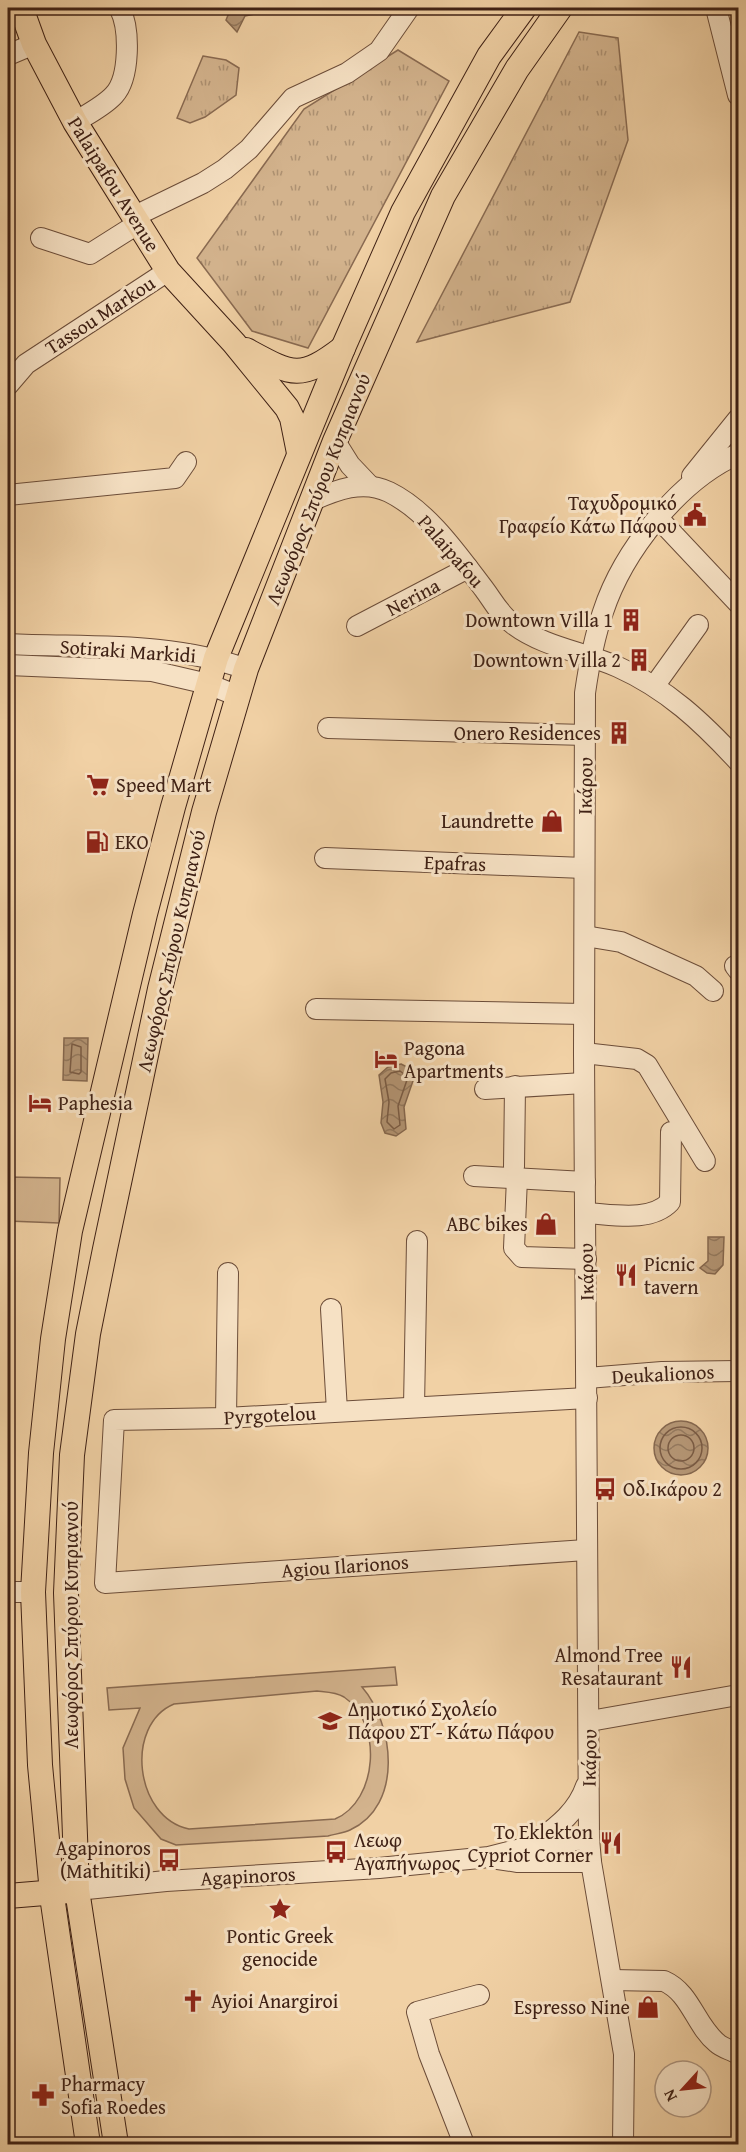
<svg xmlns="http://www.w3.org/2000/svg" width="746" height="2152" font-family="'Gentium Book Plus',serif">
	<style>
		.grass { fill: url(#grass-tufts); stroke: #896a51; stroke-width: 1.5 }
		.green { fill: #d3b38d; stroke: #896a51; stroke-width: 1.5; fill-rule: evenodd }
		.water { fill: url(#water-waves); stroke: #85674e; stroke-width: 1.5 }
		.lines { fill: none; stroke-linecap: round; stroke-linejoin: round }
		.shore { stroke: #7a5b44; stroke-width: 1.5 }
		.minor-casing { stroke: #6c4d39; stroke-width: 22 }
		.major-casing { stroke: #3f2115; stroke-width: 26 }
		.minor { stroke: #f6e1c4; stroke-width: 20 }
		.major { stroke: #f1d1a5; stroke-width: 24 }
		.labels { text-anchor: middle; stroke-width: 6; stroke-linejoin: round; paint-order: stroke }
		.street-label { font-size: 20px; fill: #3f2115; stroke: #f6e1c4 }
		.poi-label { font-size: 20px; fill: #3f2115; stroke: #f6e1c4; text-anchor: end }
	</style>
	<defs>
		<pattern id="grass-tufts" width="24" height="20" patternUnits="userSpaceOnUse" patternTransform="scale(1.5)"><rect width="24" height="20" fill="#d3b38d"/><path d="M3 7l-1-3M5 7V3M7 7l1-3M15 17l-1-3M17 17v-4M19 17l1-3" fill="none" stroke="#ad9172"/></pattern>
		<pattern id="water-waves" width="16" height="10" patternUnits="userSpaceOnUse" patternTransform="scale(1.5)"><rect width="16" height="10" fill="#b49574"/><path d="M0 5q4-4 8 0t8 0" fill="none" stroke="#94795e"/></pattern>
	</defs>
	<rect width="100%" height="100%" fill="#f1d1a5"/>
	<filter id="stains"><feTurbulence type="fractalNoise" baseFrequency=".00333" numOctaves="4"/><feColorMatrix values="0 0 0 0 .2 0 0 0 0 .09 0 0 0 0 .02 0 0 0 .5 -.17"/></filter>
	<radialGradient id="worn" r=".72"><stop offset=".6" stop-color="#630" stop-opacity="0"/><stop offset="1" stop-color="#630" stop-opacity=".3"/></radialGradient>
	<g class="grass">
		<path d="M579,32L618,38L628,140L570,302L417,342Z"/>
		<path d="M398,50L449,81L308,348L252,331L197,258L304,109Z"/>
		<path d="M203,56L226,60L239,68L236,95L205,117L190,123L177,118Z"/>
	</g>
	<g class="green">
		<path d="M8,1177L60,1178L59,1223L8,1221Z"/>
		<path d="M395,1667L397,1685L362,1687C394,1724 404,1805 350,1830C344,1833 335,1834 328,1836L176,1845L161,1839L134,1808L125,1779L123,1748L140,1708L109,1710L107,1688ZM317,1691C326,1692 336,1692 344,1697C383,1723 378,1801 335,1819L189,1829C135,1818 124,1725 174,1704Z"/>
	</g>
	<g class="water">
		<path d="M231,8H269L268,11L245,16L237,32L226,20Z"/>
		<path d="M64,1038H88L87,1081L63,1080Z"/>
		<path d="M401,1064L413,1070L414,1078L404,1107L406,1129L396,1136L385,1133L381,1123L383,1102L379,1075L388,1067Z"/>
		<path d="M708,1237H724L723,1265L715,1274L707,1273L700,1268L708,1261Z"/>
		<circle cx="681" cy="1448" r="27"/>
	</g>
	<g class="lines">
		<g class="shore">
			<path d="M72,1044L81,1047V1072L79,1074L70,1072Z"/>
			<path d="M400,1071L408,1077L398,1106L400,1125L394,1129L387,1122L389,1102L385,1079L391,1073Z"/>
			<circle cx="681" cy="1448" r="21"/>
			<circle cx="681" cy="1448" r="13"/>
		</g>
		<g class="minor-casing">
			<g id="minor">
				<path d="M716,8L738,95"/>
				<path d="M8,55L34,44"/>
				<path d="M75,122C88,114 104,106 114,95C130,78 130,29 120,9"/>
				<path d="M135,216L203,183L225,169L249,149L293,98L347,73L379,51L409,8"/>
				<path d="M41,238L90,254L139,223"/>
				<path d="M8,385L26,364L168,271"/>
				<path d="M335,441L350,465L369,485"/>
				<path d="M692,476L738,419"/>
				<path d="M8,495L175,478L186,462"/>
				<path d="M311,501C336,490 363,479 389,492C428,511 458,555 484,589C493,601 500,615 513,624C543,647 584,652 618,667C667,689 702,722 738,761"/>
				<path d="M658,518L738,603"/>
				<path d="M357,626L468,568"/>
				<path d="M8,644C87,648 170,641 246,669"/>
				<path d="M8,665L152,671L208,684L238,696"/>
				<path d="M655,685L698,625"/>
				<path d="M328,728L586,735"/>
				<path d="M325,858L584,868"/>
				<path d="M585,936L621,942L696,976L713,991"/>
				<path d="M735,966L738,970"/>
				<path d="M316,1009L584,1014"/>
				<path d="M584,1053L637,1059L647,1065L705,1161"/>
				<path d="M485,1089L584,1083"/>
				<path d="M514,1167L515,1086"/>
				<path d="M474,1176L585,1182"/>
				<path d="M517,1178L514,1248L522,1257L586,1259"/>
				<path d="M585,1213C611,1214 650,1223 670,1202L671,1132"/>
				<path d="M331,1309L337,1411"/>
				<path d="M587,1378L662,1372L738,1371"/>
				<path d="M414,1407L417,1241"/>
				<path d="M226,1418L228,1273"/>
				<path d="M586,1550L105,1583L114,1420L226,1418L587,1398"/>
				<path d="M8,1592H33"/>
				<path d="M590,1721L738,1695"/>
				<path d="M533,1845C555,1828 577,1813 586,1786"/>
				<path d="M498,1859L518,1862H591"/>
				<path d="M77,1890L166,1881L379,1868L489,1857L516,1850L589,1838"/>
				<path d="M612,1980L664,1981C691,1993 695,2025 717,2043C722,2048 732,2050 738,2054"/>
				<path d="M464,2144L429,2054L417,2012L479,1995"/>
				<path d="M623,2144L624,2054L591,1862L589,1838L584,1053L585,693C589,665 594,638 603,612C623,551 679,480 738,454"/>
			</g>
		</g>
		<g class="major-casing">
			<g id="major">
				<path d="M21,8L34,44L75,122L168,271L234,343L287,408L292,418L299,453"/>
				<path d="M246,350C292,375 300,381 343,348"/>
				<path d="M8,1896L69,1891"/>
				<path d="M88,2144L53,1903L40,1765L33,1592L41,1453L53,1339L70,1231L145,914L173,807L216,658L343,348L403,212L489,56L524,8"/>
				<path d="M116,2144L77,1890L66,1593L72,1455L88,1334L105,1249L160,989L204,812L246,669L335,441L443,196L517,69L560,8"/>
			</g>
		</g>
		<use href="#minor" class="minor"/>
		<use href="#major" class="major"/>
	</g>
	<defs>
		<g id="civic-bare" transform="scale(1.8)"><path d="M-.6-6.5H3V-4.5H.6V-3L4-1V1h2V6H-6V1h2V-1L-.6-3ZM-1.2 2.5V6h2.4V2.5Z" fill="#8f2418" stroke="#f6e1c4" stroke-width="2.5" paint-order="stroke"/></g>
		<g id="building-bare" transform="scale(1.8)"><path d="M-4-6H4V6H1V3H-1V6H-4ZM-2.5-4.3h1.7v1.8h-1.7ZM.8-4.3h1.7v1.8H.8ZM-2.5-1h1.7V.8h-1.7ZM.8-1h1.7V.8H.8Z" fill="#8f2418" stroke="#f6e1c4" stroke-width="2.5" paint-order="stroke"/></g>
		<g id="supermarket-bare" transform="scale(1.8)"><path d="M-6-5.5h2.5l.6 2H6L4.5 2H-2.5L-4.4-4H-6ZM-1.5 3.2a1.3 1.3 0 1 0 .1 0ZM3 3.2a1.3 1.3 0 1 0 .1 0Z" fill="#8f2418" stroke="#f6e1c4" stroke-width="2.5" paint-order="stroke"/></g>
		<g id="shop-bare" transform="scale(1.8)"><path d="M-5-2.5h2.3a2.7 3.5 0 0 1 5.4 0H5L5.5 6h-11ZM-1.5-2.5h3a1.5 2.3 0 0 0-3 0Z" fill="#8f2418" stroke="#f6e1c4" stroke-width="2.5" paint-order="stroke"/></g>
		<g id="fuel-bare" transform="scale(1.8)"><path d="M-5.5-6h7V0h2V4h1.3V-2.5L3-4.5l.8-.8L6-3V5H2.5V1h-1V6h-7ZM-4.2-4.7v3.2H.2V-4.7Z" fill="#8f2418" stroke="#f6e1c4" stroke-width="2.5" paint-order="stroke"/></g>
		<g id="hotel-bare" transform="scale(1.8)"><path d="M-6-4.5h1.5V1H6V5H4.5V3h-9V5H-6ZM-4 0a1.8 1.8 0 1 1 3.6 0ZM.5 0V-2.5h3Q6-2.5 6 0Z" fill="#8f2418" stroke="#f6e1c4" stroke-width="2.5" paint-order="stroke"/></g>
		<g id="restaurant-bare" transform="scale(1.8)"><path d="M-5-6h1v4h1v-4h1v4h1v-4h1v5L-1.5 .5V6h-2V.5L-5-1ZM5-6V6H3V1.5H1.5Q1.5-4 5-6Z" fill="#8f2418" stroke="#f6e1c4" stroke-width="2.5" paint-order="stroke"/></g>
		<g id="bus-bare" transform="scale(1.8)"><path d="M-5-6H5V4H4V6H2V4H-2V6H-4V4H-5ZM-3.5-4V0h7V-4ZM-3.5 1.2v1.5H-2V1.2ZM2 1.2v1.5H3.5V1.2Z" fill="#8f2418" stroke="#f6e1c4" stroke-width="2.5" paint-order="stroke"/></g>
		<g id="school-bare" transform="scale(1.8)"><path d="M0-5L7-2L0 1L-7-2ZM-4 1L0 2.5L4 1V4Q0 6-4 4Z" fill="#8f2418" stroke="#f6e1c4" stroke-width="2.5" paint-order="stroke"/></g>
		<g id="sight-bare" transform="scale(1.8)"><path d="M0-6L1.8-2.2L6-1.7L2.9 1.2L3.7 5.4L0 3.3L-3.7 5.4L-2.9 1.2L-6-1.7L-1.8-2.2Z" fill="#8f2418" stroke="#f6e1c4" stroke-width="2.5" paint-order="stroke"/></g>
		<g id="church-bare" transform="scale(1.8)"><path d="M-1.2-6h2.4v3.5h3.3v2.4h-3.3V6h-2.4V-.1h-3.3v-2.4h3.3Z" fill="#8f2418" stroke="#f6e1c4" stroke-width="2.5" paint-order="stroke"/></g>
		<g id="pharmacy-bare" transform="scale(1.8)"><path d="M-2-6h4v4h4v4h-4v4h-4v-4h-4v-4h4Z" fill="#8f2418" stroke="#f6e1c4" stroke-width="2.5" paint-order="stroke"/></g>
	</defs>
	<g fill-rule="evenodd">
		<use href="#civic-bare" x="695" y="515"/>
		<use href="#building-bare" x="631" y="620"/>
		<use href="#building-bare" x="639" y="660"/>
		<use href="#building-bare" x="619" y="733"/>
		<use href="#supermarket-bare" x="98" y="785"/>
		<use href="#shop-bare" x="552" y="821"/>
		<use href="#fuel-bare" x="97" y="842"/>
		<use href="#hotel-bare" x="386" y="1059"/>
		<use href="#hotel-bare" x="40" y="1103"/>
		<use href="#shop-bare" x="546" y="1224"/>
		<use href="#restaurant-bare" x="626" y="1275"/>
		<use href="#bus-bare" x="605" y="1489"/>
		<use href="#restaurant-bare" x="681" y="1667"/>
		<use href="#school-bare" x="330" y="1721"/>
		<use href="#restaurant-bare" x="611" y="1843"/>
		<use href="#bus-bare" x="336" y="1852"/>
		<use href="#bus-bare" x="169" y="1860"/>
		<use href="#sight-bare" x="280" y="1909"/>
		<use href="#church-bare" x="193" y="2001"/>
		<use href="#shop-bare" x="648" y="2007"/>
		<use href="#pharmacy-bare" x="43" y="2095"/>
	</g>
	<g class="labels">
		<g class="street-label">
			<text transform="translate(114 184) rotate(58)" y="7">Palaipafou Avenue</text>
			<text transform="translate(100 315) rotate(-33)" y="7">Tassou Markou</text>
			<text transform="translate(318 489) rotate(-68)" y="7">Λεωφόρος Σπύρου Κυπριανού</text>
			<text transform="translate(451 551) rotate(49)" y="7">Palaipafou</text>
			<text transform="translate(413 597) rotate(-28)" y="7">Nerina</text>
			<text transform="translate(128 651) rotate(4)" y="7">Sotiraki Markidi</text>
			<text transform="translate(585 786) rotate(-89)" y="7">Ικάρου</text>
			<text transform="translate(455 863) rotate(2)" y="7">Epafras</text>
			<text transform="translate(171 951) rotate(-77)" y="7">Λεωφόρος Σπύρου Κυπριανού</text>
			<text transform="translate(586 1272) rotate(-91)" y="7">Ικάρου</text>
			<text transform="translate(663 1374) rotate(-3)" y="7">Deukalionos</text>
			<text transform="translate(270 1415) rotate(-3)" y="7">Pyrgotelou</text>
			<text transform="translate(345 1566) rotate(-4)" y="7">Agiou Ilarionos</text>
			<text transform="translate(71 1625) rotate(-90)" y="7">Λεωφόρος Σπύρου Κυπριανού</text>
			<text transform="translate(589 1758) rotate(-89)" y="7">Ικάρου</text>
			<text transform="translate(248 1876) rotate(-3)" y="7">Agapinoros</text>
		</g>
		<g class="poi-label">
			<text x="677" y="510">Ταχυδρομικό<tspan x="677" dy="23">Γραφείο Κάτω Πάφου</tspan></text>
			<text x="613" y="627">Downtown Villa 1</text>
			<text x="621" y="667">Downtown Villa 2</text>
			<text x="601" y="740">Onero Residences</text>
			<text x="116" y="792" text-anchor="start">Speed Mart</text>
			<text x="534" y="828">Laundrette</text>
			<text x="115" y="849" text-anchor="start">EKO</text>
			<text x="404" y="1055" text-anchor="start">Pagona<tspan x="404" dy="23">Apartments</tspan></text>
			<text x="58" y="1110" text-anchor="start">Paphesia</text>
			<text x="528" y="1231">ABC bikes</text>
			<text x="644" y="1271" text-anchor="start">Picnic<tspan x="644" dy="23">tavern</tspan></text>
			<text x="623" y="1496" text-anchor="start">Οδ.Ικάρου 2</text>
			<text x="663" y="1662">Almond Tree<tspan x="663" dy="23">Resataurant</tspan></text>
			<text x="348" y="1716" text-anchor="start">Δημοτικό Σχολείο<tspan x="348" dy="23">Πάφου ΣΤ΄ - Κάτω Πάφου</tspan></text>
			<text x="593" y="1839">To Eklekton<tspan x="593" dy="23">Cypriot Corner</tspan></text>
			<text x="354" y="1847" text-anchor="start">Λεωφ<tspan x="354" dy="23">Αγαπήνωρος</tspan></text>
			<text x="151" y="1855">Agapinoros<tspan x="151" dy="23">(Mathitiki)</tspan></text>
			<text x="280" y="1943" text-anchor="middle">Pontic Greek<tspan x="280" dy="23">genocide</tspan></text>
			<text x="211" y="2008" text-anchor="start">Ayioi Anargiroi</text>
			<text x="630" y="2014">Espresso Nine</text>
			<text x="61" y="2091" text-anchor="start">Pharmacy<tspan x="61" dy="23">Sofia Roedes</tspan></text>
		</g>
	</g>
	<rect width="746" height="2152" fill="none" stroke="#f1d1a5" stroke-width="30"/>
	<rect x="9" y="9" width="728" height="2134" fill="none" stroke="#3f2115" stroke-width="3"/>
	<rect x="15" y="15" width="716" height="2122" fill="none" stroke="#3f2115" stroke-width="1.5"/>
	<g transform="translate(683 2089) rotate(243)"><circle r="28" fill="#f6e1c4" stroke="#ad947e" stroke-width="1.5"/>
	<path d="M0-4.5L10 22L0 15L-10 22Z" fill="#8f2418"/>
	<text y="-9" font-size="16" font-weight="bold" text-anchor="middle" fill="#3f2115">N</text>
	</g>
	<rect width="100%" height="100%" filter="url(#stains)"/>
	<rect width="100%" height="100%" fill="url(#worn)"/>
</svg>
